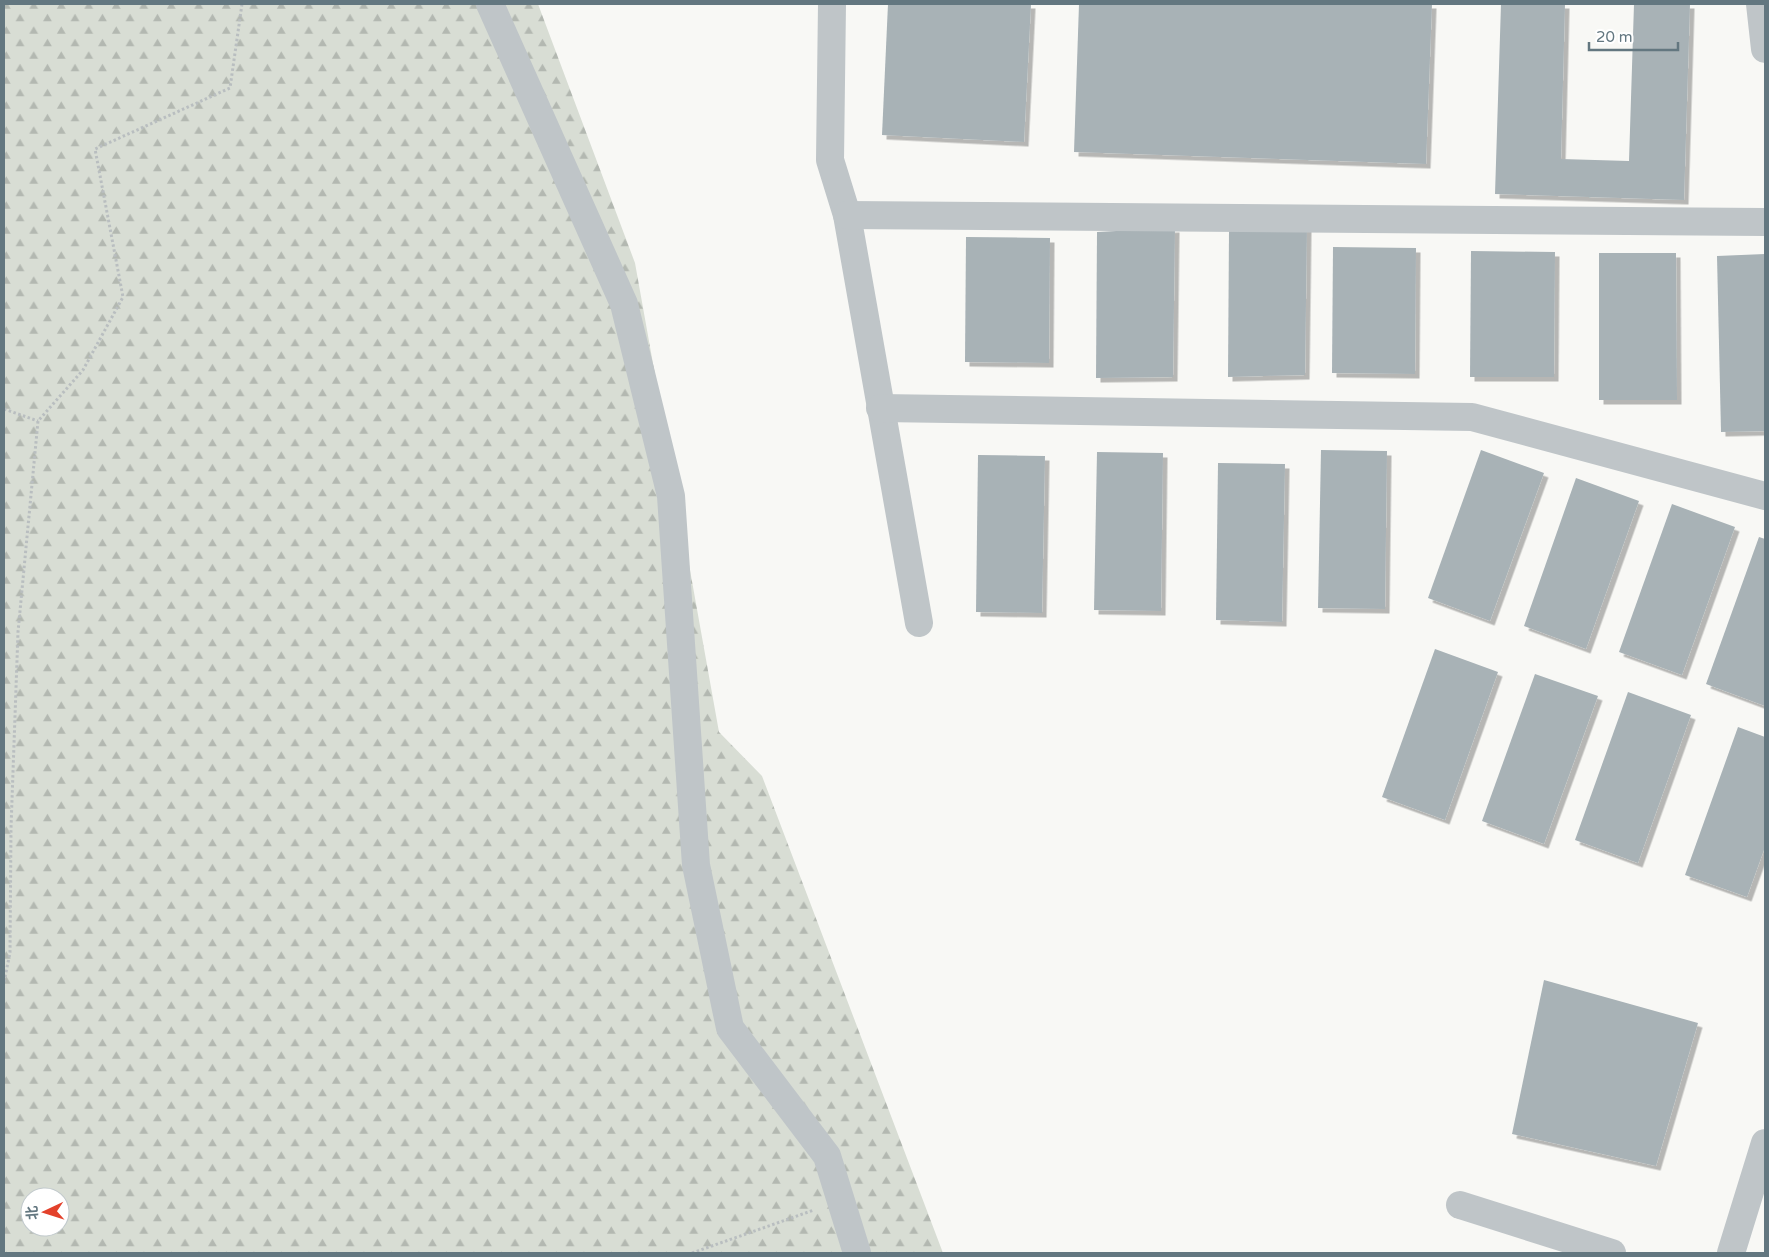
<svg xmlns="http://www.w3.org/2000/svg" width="1769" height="1257" font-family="'Varela Round','Noto Sans SC',sans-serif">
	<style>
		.forest { fill: url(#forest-firs); fill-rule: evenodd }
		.building { fill: #a8b2b6; filter: url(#shadow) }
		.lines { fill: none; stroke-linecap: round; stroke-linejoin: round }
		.path { stroke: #b9bec0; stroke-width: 3; stroke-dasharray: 2.5 2.5; stroke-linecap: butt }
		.minor { stroke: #bfc5c8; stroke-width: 28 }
	</style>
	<defs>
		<pattern id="forest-firs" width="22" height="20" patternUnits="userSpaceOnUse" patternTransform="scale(1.25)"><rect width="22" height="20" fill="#d8ddd4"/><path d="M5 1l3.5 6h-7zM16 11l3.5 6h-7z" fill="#b3b8b1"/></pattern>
		<filter id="shadow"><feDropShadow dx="4.5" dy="4.5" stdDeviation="0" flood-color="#0004"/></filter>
	</defs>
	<rect width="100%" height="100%" fill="#f8f8f5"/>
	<path class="forest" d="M4,4H538L635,263L719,732L762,776L943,1253H4ZM30,1197H60V1227H30Z"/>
	<g class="building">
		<path d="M888,4H1031L1024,142L882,135Z"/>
		<path d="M1079,4H1432L1426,164L1074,152Z"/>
		<path d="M1501,4H1565L1561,159L1629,161L1634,4H1690L1684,200L1495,194Z"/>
		<path d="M1307,226L1305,375L1228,377L1229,230Z"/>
		<path d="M1175,228L1173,377L1096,378L1097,232Z"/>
		<path d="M966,237L1050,238L1049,363L965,362Z"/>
		<path d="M1333,247L1416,248L1415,374L1332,373Z"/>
		<path d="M1471,251L1555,252L1554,377H1470Z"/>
		<path d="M1599,253H1676L1677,400H1599Z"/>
		<path d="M1765,254V431L1721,432L1717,256Z"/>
		<path d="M1321,450L1387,451L1385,609L1318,608Z"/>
		<path d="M1481,450L1544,473L1490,621L1428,598Z"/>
		<path d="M1097,452L1163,453L1161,611L1094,610Z"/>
		<path d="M978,455L1045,456L1042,613L976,612Z"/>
		<path d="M1218,463L1285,464L1282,622L1216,620Z"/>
		<path d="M1576,478L1639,501L1586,649L1524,626Z"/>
		<path d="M1672,504L1735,527L1682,675L1619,652Z"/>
		<path d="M1759,537L1765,539V706L1706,684Z"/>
		<path d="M1435,649L1498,672L1445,820L1382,797Z"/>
		<path d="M1535,674L1598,696L1544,844L1482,821Z"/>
		<path d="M1628,692L1691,715L1638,863L1575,840Z"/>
		<path d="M1738,727L1765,737V847L1747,897L1685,875Z"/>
		<path d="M1544,980L1698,1023L1656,1166L1512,1134Z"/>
	</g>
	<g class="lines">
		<g class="path">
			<path d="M4,409L38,421"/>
			<path d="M4,982L10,953L11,828L18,632L38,421L83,370L123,297L95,149L230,88L242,4"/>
			<path d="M692,1253L814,1210"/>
		</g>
		<g class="minor">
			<path d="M490,4L624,304L671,496L696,865L730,1028L827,1156L857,1253"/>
			<path d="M832,4L830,160L847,215L919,623"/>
			<path d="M1760,4L1765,49"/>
			<path d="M847,215L1765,222"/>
			<path d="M880,408L1472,417L1765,496"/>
			<path d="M1460,1205L1612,1253"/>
			<path d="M1731,1253L1765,1143"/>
		</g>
	</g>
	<rect width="1769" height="1257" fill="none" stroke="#637780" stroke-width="10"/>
	<g transform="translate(45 1212) rotate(266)"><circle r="24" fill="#ffffff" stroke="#c1c9cc"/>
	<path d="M0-4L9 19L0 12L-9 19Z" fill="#e3412b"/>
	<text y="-8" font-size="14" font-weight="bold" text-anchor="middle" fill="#637780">北</text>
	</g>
	<path d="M1589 42v8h89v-8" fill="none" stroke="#637780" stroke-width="2.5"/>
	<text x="1596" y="42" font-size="15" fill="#637780" stroke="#ffffff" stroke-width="4" paint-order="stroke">20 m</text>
</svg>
